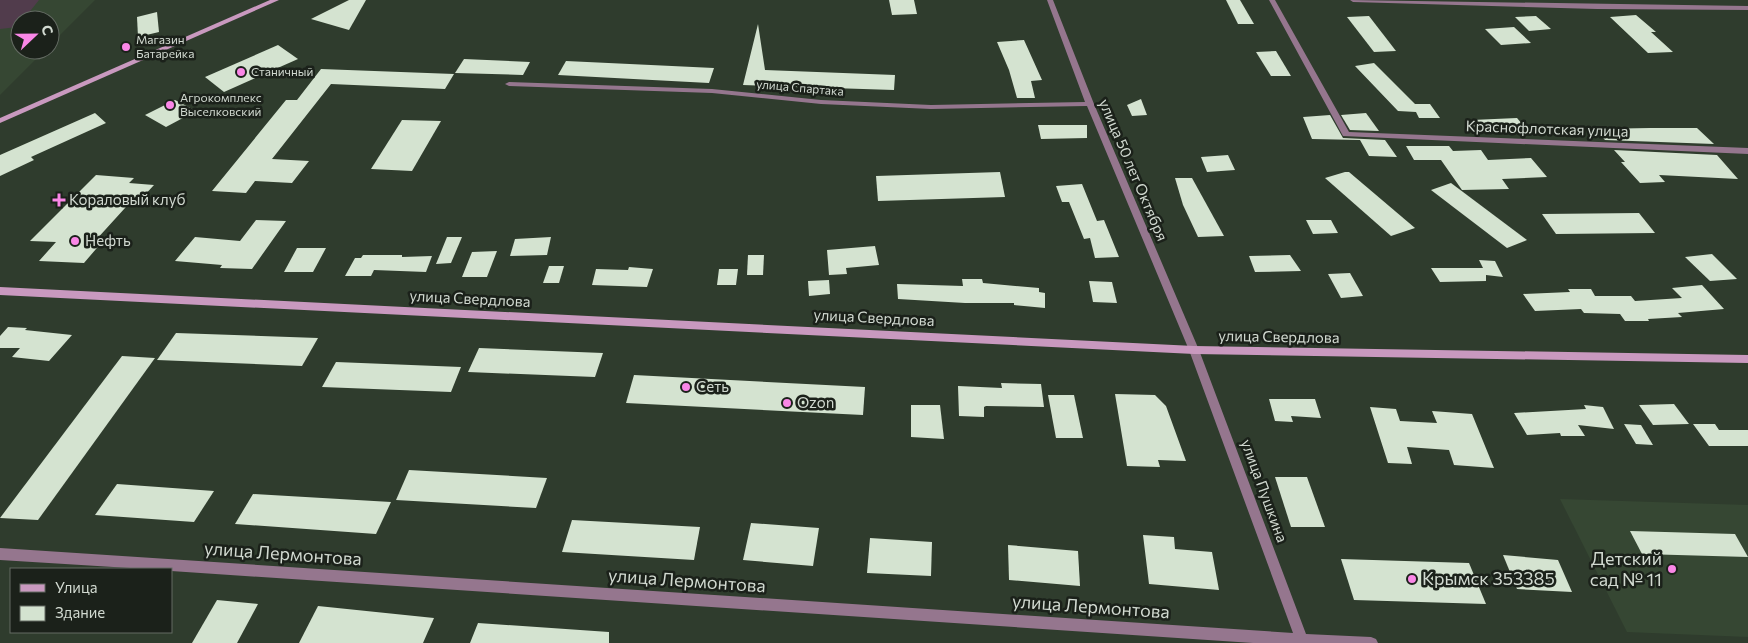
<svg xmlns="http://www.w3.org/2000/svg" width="1748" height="643" font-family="Commissioner,sans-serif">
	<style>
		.built { fill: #364733 }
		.green { fill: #513c4c }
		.building { fill: #d4e3d0 }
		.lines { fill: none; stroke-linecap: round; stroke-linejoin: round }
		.minor { fill: #95768e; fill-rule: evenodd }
		.secondary { fill: #c999bf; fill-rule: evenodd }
		.poi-dot { fill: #fa87e7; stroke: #1b211a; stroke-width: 2 }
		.labels { text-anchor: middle; stroke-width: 5; stroke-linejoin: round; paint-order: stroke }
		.far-poi-label { font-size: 12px; fill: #d1d9d0; stroke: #1b211a; text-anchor: start }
		.far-street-label { font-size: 12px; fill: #d1d9d0; stroke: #1b211a }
		.street-label { font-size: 15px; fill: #d1d9d0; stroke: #1b211a }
		.poi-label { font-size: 15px; fill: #d1d9d0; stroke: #1b211a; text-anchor: start }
		.near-street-label { font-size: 18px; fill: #d1d9d0; stroke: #1b211a }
		.near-poi-label { font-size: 18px; fill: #d1d9d0; stroke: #1b211a; text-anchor: end }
	</style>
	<rect width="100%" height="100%" fill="#2f3c2d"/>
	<g class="built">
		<path d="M0,0H95L50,45V20H20V50H45L0,95Z"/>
		<path d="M1560,499L1748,505V637L1627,632Z"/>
	</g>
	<path class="green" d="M0,0H39L23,20H20L17,27L0,29Z"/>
	<g class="building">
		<path d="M349,0H366L349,30L311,19Z"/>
		<path d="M889,0H914L917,14L892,15Z"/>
		<path d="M1226,0H1240L1254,24H1238Z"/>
		<path d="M157,12L159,32L138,37L137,17Z"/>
		<path d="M1636,15L1656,32H1651L1673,52L1648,53L1610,17Z"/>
		<path d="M1369,16L1396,51L1374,52L1347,17Z"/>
		<path d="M1536,16L1551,29L1529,31L1515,17Z"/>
		<path d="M758,24L765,70L895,75L894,90L743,85Z"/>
		<path d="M1514,27L1531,43L1501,45L1485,29Z"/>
		<path d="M1024,40L1042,80L1031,81L1035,98H1017L1009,70L997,42Z"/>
		<path d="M278,45L298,59L224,92L205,77Z"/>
		<path d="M1276,51L1291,76H1271L1256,52Z"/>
		<path d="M464,59L530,62L523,75L455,73Z"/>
		<path d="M566,61L672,66L714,68L709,83L558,75Z"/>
		<path d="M1374,63L1415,104H1430L1440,118H1419L1416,112L1398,111L1355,66Z"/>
		<path d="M321,69L454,74L445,89L331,84L272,159L309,161L292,183L255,181L246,193L212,191L286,100H297Z"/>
		<path d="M1141,99L1147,115L1132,116L1127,105Z"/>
		<path d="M175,100L196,111L166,127L145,115Z"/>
		<path d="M95,113L106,123L31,157L34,160L0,176V155Z"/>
		<path d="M1366,113L1379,131L1350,130L1341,115Z"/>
		<path d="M1330,115L1343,138L1385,140L1397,157L1369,156L1360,140L1312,139L1303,117Z"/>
		<path d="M1517,118L1530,133L1472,131V120Z"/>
		<path d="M402,120L441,121L412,171L371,169Z"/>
		<path d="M1038,125H1087V138L1041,139Z"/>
		<path d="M1650,128H1697L1714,144L1605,140L1595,129Z"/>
		<path d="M1406,146H1449L1453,151L1481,150L1488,160L1531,158L1547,177L1502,179L1509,189L1462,190L1441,160H1414Z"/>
		<path d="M1614,150L1717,155L1738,179L1659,175L1665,182L1640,183L1621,162H1625Z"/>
		<path d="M1228,155L1235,170L1207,172L1201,157Z"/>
		<path d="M1000,172L1005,197L878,201L876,176Z"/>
		<path d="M1345,172H1349L1415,228L1391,236L1325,178Z"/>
		<path d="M96,175L134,178L129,183L154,185L142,198L135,197L95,241L102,242L84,263L39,261L56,242L30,241Z"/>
		<path d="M1175,178H1192L1224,236L1198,237L1183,205Z"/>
		<path d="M1451,183L1527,240L1507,248L1431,190Z"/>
		<path d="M1082,184L1097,221L1104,220L1119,257L1095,258L1090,238L1084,239L1069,202H1062L1056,186Z"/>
		<path d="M1639,213L1655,233L1556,234L1542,214Z"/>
		<path d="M256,220L286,221L252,269L220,268L222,265L175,261L195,237L240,241Z"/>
		<path d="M1306,220H1331L1338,233L1313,234Z"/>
		<path d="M447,237H462L451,263L436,264Z"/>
		<path d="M551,237L547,255L510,256L515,239Z"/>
		<path d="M875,246L879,265L846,268L847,274L829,275L827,250Z"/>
		<path d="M297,248H326L313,272H284Z"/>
		<path d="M497,251L487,277H462L472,252Z"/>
		<path d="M1712,254L1737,279L1710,281L1685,257Z"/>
		<path d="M363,255H402V257L432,256L426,272L374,270L371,276H345L355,258H361Z"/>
		<path d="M748,255H764L763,275H747Z"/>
		<path d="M1290,255L1301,271L1255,272L1249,256Z"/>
		<path d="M1479,260L1495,261L1503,277L1486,275V281L1440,282L1431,268H1483Z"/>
		<path d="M549,266H564L559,283H543Z"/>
		<path d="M629,267L653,269L647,287L592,285L596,269L628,270Z"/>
		<path d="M719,269H738L736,285H717Z"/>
		<path d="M1350,273L1363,296L1341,298L1328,274Z"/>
		<path d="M962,279H982L983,283L1039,288V292L1045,293V308L1014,305V303H965L898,299L897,284L963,286Z"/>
		<path d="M829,280L830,294L809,296L808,281Z"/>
		<path d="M1089,281L1112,282L1117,303L1093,302Z"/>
		<path d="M1702,285L1724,309L1678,313L1682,317L1648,319L1649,321H1625L1620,314L1584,313L1581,309L1535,311L1523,294L1570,292L1568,289H1591L1595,296H1631L1635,301L1682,298L1672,288Z"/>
		<path d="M8,327L27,328L25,330L72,335L49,361L12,357L20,348H0V336Z"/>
		<path d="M176,333L318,338L302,366L157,360Z"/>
		<path d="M479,348L603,353L595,377L468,372Z"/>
		<path d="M122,356L155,358L38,520L0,518Z"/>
		<path d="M336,362L461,367L451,392L322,387Z"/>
		<path d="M634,375L865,387L863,415L626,403Z"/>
		<path d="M1001,383L1041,384L1044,407L986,406L984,407V417L959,416L958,386L1002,388Z"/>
		<path d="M1115,394L1155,395L1166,406L1186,461L1158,460L1160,467L1127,466Z"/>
		<path d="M1048,395H1074L1083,438H1056Z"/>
		<path d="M1269,399H1315L1321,418L1291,416L1293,422L1275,421Z"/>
		<path d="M1674,404L1689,424L1653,425L1639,405Z"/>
		<path d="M911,405H940L944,439L911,437Z"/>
		<path d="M1584,405L1603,407L1614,429L1578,425L1585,436H1561L1560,433L1527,435L1514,413L1586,409Z"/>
		<path d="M1370,407L1396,409L1400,421L1437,423L1432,411L1472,414L1494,468L1454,465L1449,450L1407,447L1412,464L1388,463Z"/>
		<path d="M1624,424L1641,425L1653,445L1636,444Z"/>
		<path d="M1693,424H1715L1719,430H1748V446H1709Z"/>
		<path d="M409,470L547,478L536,508L396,500Z"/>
		<path d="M1275,477H1307L1325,527H1291Z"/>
		<path d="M117,484L214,491L194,522L95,515Z"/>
		<path d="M253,494L391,502L376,534L235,524Z"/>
		<path d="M572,520L700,527L694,560L562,552Z"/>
		<path d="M751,523L819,528L813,566L743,560Z"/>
		<path d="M1630,531L1735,534L1748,557L1642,554Z"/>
		<path d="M1143,535L1174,537L1175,549L1212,552L1219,590L1149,584Z"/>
		<path d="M870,538L932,542L931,576L867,573Z"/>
		<path d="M1008,545L1078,551L1080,586L1009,580Z"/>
		<path d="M1503,555L1558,560L1572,592L1517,589Z"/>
		<path d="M1341,559L1469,563L1486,604L1354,600Z"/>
		<path d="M217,600L258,604L237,643H192Z"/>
		<path d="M318,606L434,618L423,643H299Z"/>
		<path d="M478,623L609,632V643H470Z"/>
	</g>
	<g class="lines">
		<g class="minor">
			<path d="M1047,0H1053L1094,104L1199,350L1306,634L1371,637L1376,639L1378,643H1253L171,571V569H146L0,560V548L1293,633L1189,350L1087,106L931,109L821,104L712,93L509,86L505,84L509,82L712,89L821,100L931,105L1085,102Z"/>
			<path d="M1269,0H1275L1349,132L1748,148V154L1343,136Z"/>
			<path d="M1350,0L1748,6V10L1597,9L1353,2Z"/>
		</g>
		<g class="secondary">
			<path d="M270,0H279L0,123V118Z"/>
			<path d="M0,287L1194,346L1748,355V363L1194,354L0,295Z"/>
		</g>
	</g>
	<g class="poi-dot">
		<circle cx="126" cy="47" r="5"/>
		<circle cx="241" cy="72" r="5"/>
		<circle cx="170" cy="105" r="5"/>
		<path d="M56.5 192.5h5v5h5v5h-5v5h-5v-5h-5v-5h5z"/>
		<circle cx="75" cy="241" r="5"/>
		<circle cx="686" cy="387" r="5"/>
		<circle cx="787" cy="403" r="5"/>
		<circle cx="1672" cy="569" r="5"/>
		<circle cx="1412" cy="579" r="5"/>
	</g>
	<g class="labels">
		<g class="far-poi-label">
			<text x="136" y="44">Магазин<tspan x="136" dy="14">Батарейка</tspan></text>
			<text x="251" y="76">Станичный</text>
			<text x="180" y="102">Агрокомплекс<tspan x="180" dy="14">Выселковский</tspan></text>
		</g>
		<g class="far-street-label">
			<text transform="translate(800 88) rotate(5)" y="4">улица Спартака</text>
		</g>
		<g class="street-label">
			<text transform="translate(1547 129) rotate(2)" y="5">Краснофлотская улица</text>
			<text transform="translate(1133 170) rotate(67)" y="5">улица 50 лет Октября</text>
			<text transform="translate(470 299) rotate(3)" y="5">улица Свердлова</text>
			<text transform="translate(874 318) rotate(3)" y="5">улица Свердлова</text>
			<text transform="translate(1279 337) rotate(1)" y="5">улица Свердлова</text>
			<text transform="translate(1264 491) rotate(70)" y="5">улица Пушкина</text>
		</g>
		<g class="poi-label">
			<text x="69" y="205">Кораловый клуб</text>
			<text x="85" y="246">Нефть</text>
			<text x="696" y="392">Сеть</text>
			<text x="797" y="408">Ozon</text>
		</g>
		<g class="near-street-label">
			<text transform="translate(283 554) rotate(4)" y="6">улица Лермонтова</text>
			<text transform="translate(687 581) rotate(4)" y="6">улица Лермонтова</text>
			<text transform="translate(1091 607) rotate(4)" y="6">улица Лермонтова</text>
		</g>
		<g class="near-poi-label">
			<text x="1662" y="565">Детский<tspan x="1662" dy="21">сад № 11</tspan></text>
			<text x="1422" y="585" text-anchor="start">Крымск 353385</text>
		</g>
	</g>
	<rect x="10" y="568" width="162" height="65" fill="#1b211a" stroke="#646b63"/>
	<rect x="20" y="584" width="25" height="8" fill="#c999bf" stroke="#646b63"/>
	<text x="55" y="593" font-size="15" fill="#d1d9d0">Улица</text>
	<rect x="20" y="606" width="25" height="15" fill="#d4e3d0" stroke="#646b63"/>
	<text x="55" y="618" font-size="15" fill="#d1d9d0">Здание</text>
	<g transform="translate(35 35) rotate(68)"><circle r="24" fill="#1b211a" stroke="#646b63"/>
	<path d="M0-4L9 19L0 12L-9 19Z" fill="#fa87e7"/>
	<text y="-8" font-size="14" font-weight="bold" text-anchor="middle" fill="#d1d9d0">С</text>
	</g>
</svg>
